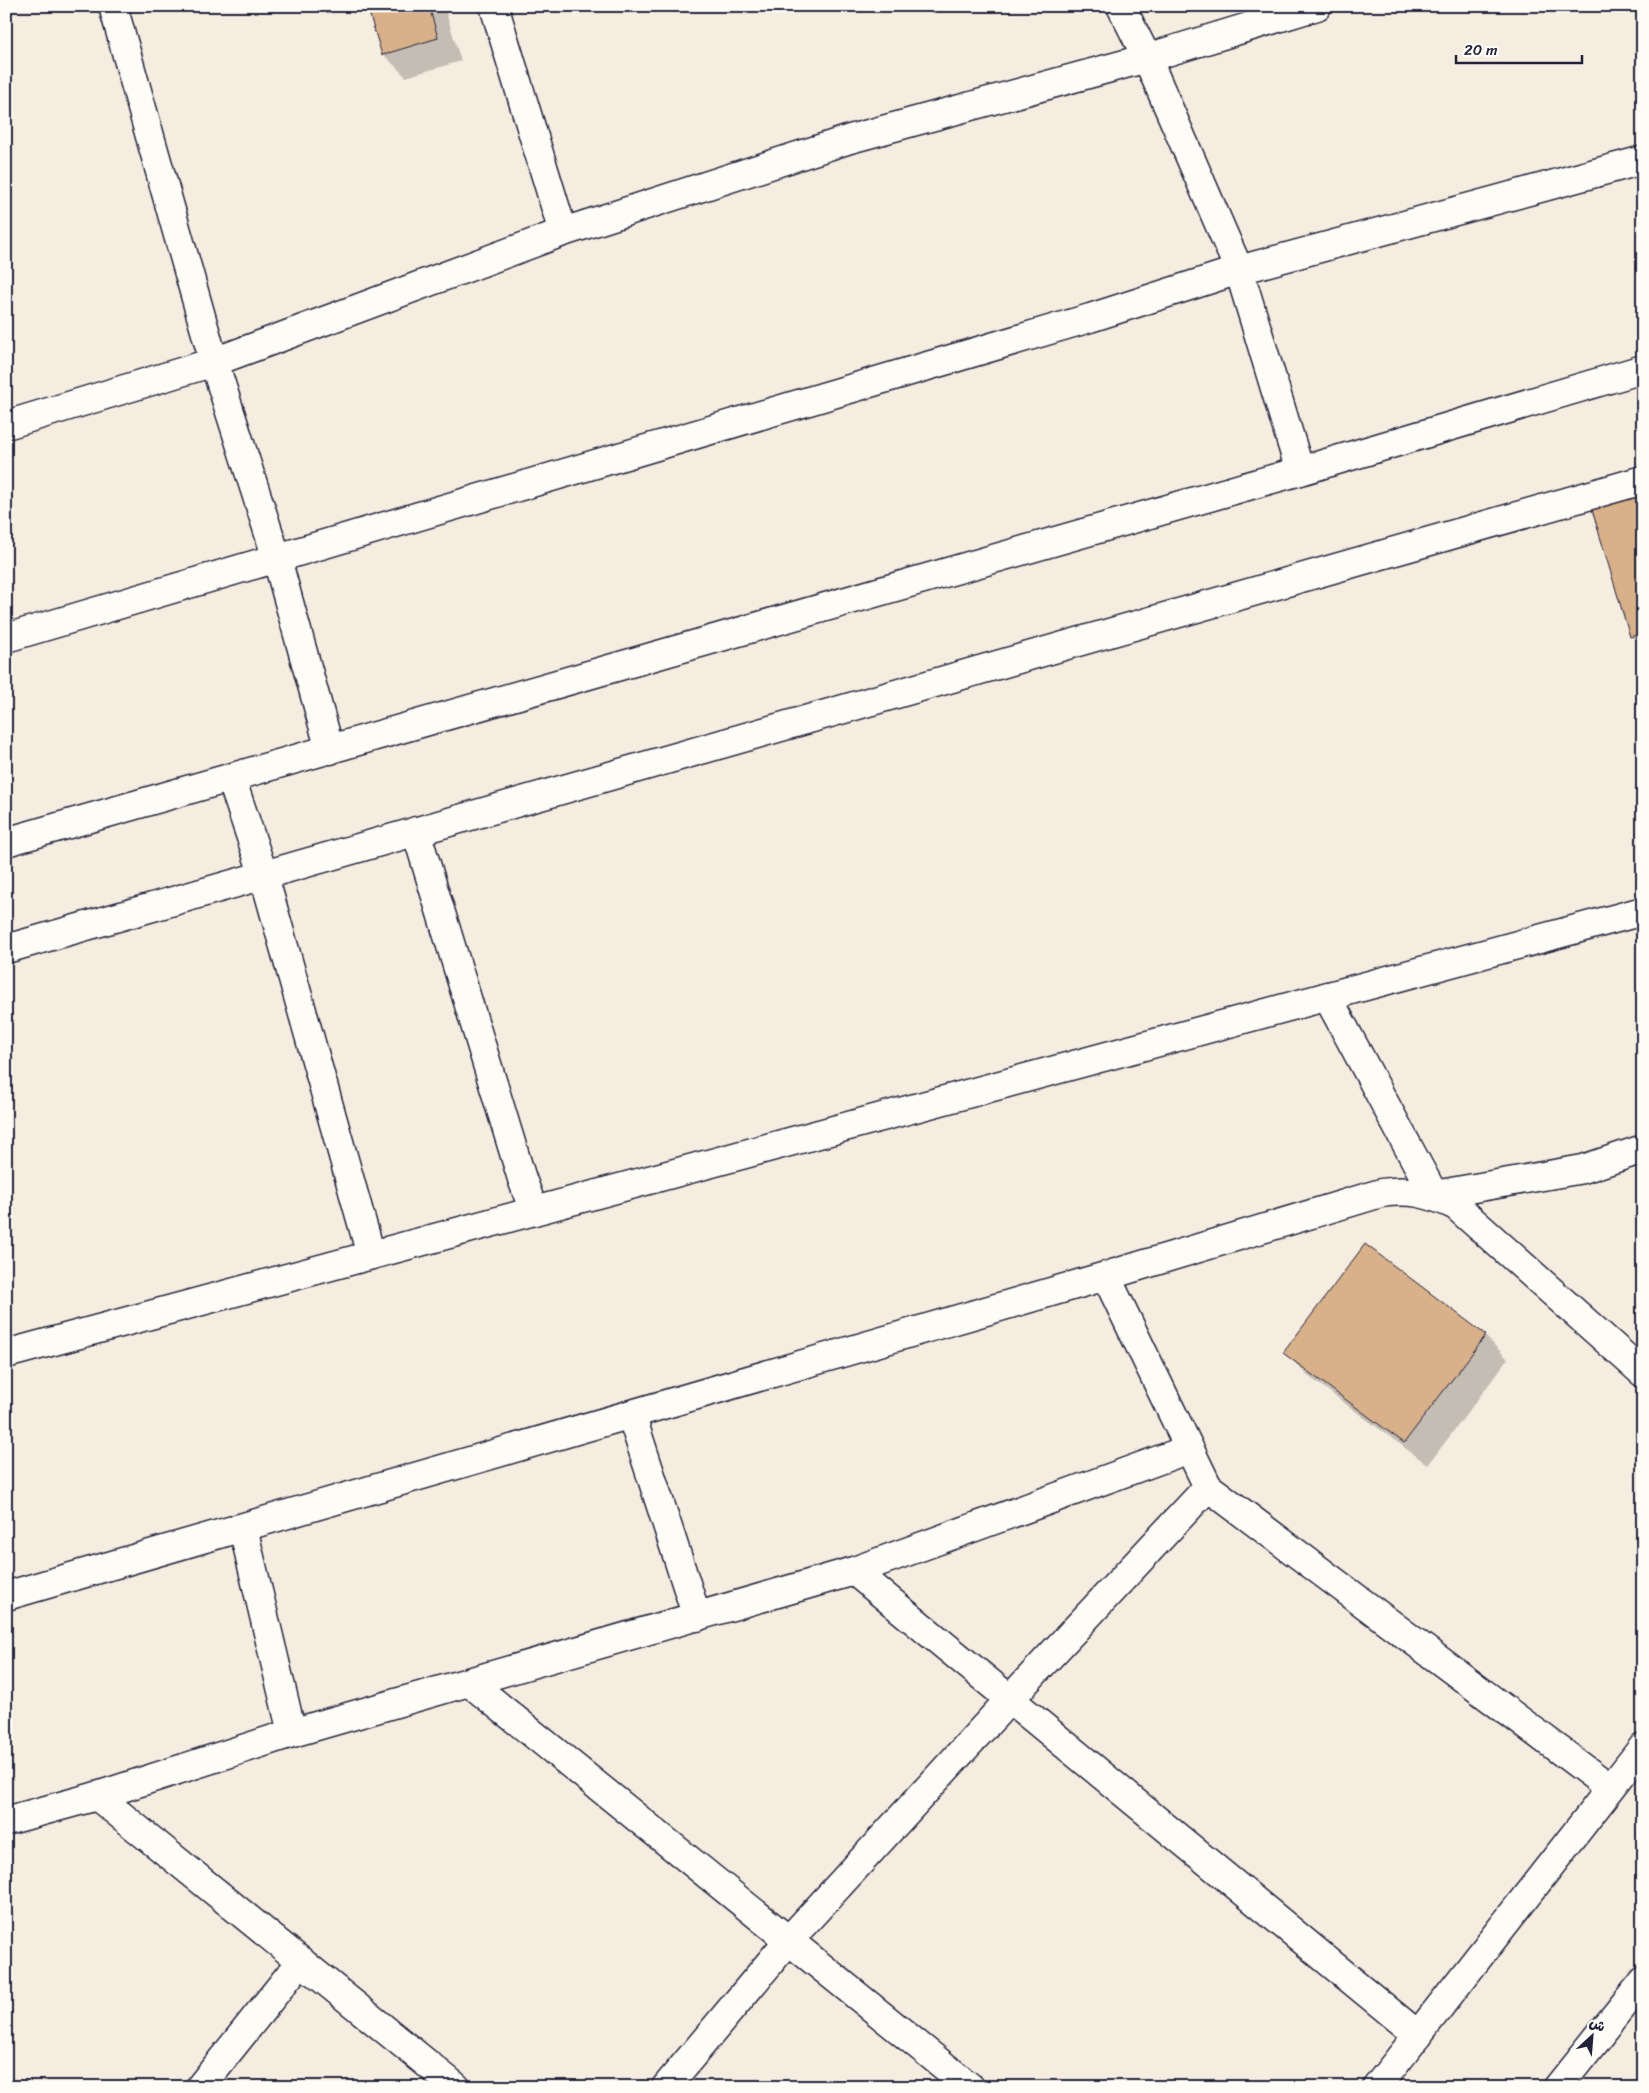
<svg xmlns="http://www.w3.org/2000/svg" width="1649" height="2093" font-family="Sriracha,'Playpen Sans Arabic',sans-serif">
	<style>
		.shadow { fill: #0003 }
		.building { fill: #d8b089; stroke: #22223b }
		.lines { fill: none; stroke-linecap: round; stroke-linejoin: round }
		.minor-casing { stroke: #22223b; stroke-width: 31 }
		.minor { stroke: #fdfcf7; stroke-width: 28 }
	</style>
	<rect width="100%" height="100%" fill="#f6ede1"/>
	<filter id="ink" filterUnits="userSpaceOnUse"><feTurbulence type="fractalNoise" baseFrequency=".02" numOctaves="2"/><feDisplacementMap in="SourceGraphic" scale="10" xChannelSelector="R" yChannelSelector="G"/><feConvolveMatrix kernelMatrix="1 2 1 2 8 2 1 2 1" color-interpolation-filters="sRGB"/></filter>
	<g filter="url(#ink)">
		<g class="shadow">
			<path d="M369,6H444L461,61L406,77L383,54Z"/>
			<path d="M1643,489V648L1631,636Z"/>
			<path d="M1485,1336L1508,1359L1428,1465L1308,1376L1285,1353Z"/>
		</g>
		<g class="building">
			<path d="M367,6H429L438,38L382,55Z"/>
			<path d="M1643,488V633L1630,637L1590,503Z"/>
			<path d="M1365,1244L1486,1335L1404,1443L1283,1353Z"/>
		</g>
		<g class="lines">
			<g class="minor-casing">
				<g id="minor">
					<path d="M113,6L214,362L277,559L330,750"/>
					<path d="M494,6L563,232"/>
					<path d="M6,425L214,362L563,232L850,139L1147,58L1317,6"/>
					<path d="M1300,471L1239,270L1643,160"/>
					<path d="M6,638L1090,318L1239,270L1147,58L1121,6"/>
					<path d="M231,778L264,876L371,1255"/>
					<path d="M416,831L522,1179L534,1211"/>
					<path d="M6,842L1300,471L1643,369"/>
					<path d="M6,949L1643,480"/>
					<path d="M1327,996L1434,1195L1583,1169L1643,1149"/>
					<path d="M6,1354L1643,911"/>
					<path d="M631,1414L697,1617"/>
					<path d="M1208,1487L1610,1788"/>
					<path d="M243,1528L292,1733"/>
					<path d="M854,1571L1418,2035"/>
					<path d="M6,1596L1106,1276L1381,1193C1411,1189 1429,1193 1456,1206L1643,1373"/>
					<path d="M469,1682L970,2087"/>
					<path d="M97,1796L456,2087"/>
					<path d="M6,1821L97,1796L292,1733L854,1571L1189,1449"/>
					<path d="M200,2087L301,1961"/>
					<path d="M666,2087L788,1941L1009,1700L1208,1487L1106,1276"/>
					<path d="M1377,2087L1643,1747"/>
					<path d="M1558,2087L1643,1981"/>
				</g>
			</g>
			<use href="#minor" class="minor"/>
		</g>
	</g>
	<rect width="1649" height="2093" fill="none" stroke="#fdfcf7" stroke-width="25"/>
	<rect x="12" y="12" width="1624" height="2068" fill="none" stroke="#22223b" stroke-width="2" filter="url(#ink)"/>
	<g transform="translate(1592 2036) rotate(26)" stroke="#fdfcf7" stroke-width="4" paint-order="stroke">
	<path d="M0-4L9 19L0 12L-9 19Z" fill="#22223b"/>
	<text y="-8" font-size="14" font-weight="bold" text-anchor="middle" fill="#22223b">ش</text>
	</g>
	<path d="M1456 55v8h126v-8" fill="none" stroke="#22223b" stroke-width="2.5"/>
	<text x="1464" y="55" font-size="15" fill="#22223b" stroke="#fdfcf7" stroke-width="4" paint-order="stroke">20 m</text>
</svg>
